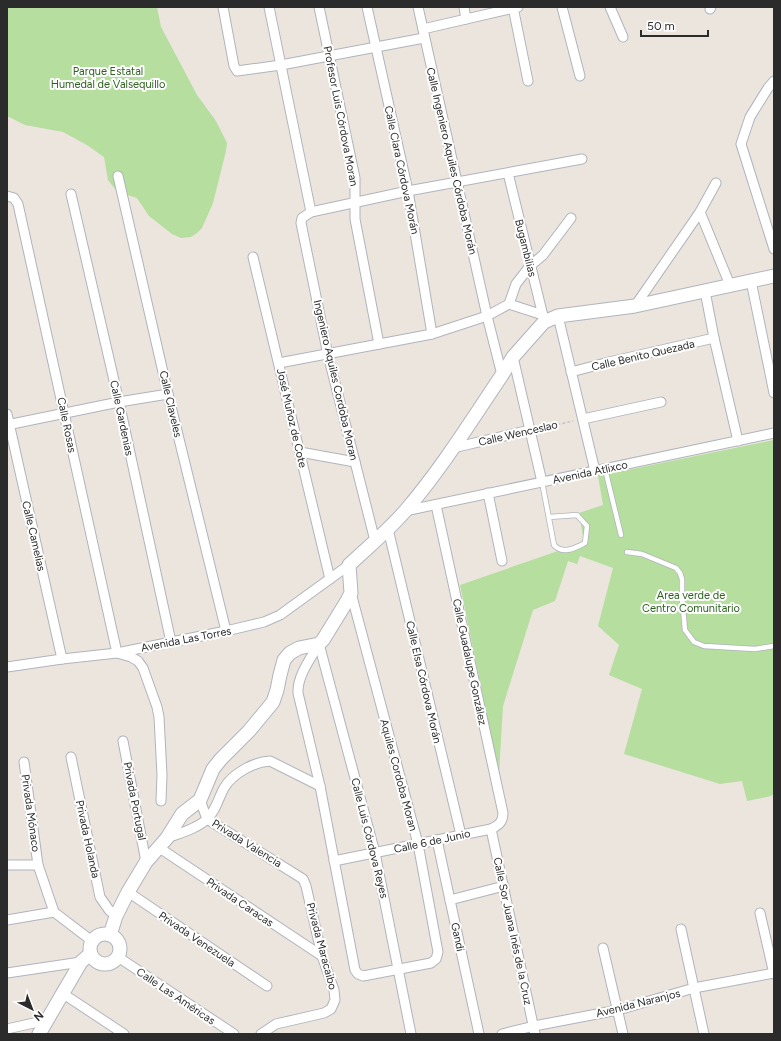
<svg xmlns="http://www.w3.org/2000/svg" width="781" height="1041" font-family="Figtree,sans-serif">
	<style>
		.green { fill: #b5de9f }
		.lines { fill: none; stroke-linecap: round; stroke-linejoin: round }
		.lane-casing { stroke: #b1b4bd; stroke-width: 6 }
		.street-casing { stroke: #b1b4bd; stroke-width: 11 }
		.secondary-casing { stroke: #b1b4bd; stroke-width: 15 }
		.path { stroke: #c4c4c4; stroke-width: 1.5; stroke-dasharray: 3 2; stroke-linecap: butt }
		.lane { stroke: #fff; stroke-width: 4.5 }
		.street { stroke: #fff; stroke-width: 9 }
		.secondary { stroke: #fff; stroke-width: 13 }
		.labels { text-anchor: middle; stroke-width: 4; stroke-linejoin: round; paint-order: stroke }
		.park-label { font-size: 11px; fill: #2e6220; stroke: #fff }
		.street-label { font-size: 11px; fill: #2b2b2b; stroke: #fff }
	</style>
	<rect width="100%" height="100%" fill="#ebe5de"/>
	<g class="green">
		<path d="M7,7H157L161,27L197,95L216,121L227,143L226,151L213,203L202,228L197,233L191,237L181,238L172,234L149,216L137,198L121,193L115,189L108,180L104,157L87,145L63,132L25,125L7,116Z"/>
		<path d="M774,440V793L771,796L747,801L742,781L720,784L624,754L642,689L609,675L619,645L598,626L613,568L580,556L577,564L568,561L555,601L533,610L503,706L499,774L460,585L584,542L579,513L603,505L598,476Z"/>
	</g>
	<g class="lines">
		<g class="lane-casing">
			<g id="lane">
				<path d="M605,469L621,535"/>
				<path d="M542,482L554,545C563,555 575,548 585,543L587,526L577,515L549,517"/>
				<path d="M627,552L642,554L676,568L680,573L682,579V598L685,630L694,642L704,646L755,649L774,646"/>
			</g>
		</g>
		<g class="street-casing">
			<g id="street">
				<path d="M223,7L234,66L237,71L281,65L424,38"/>
				<path d="M269,7L311,212"/>
				<path d="M319,7L355,178V219L379,344"/>
				<path d="M367,7L408,191L432,334"/>
				<path d="M418,7L487,316L502,375"/>
				<path d="M464,7L466,19"/>
				<path d="M513,7L528,81"/>
				<path d="M562,7L580,76"/>
				<path d="M610,7L623,37"/>
				<path d="M710,9L711,7"/>
				<path d="M423,29L518,7"/>
				<path d="M774,81L768,88L750,117L741,144L774,249"/>
				<path d="M508,173L544,320"/>
				<path d="M118,176L168,394L226,631"/>
				<path d="M71,194L119,402L171,642"/>
				<path d="M7,196L14,198L18,204L117,653L131,657L138,661L143,668L157,707L159,717L162,775L161,801"/>
				<path d="M700,212L730,285"/>
				<path d="M253,257L330,579"/>
				<path d="M751,281L774,393"/>
				<path d="M705,291L714,338L738,441"/>
				<path d="M509,304L516,284L530,266L543,255L571,218"/>
				<path d="M635,306L700,212L716,183"/>
				<path d="M558,316L595,471"/>
				<path d="M513,357L542,482"/>
				<path d="M279,363L432,334L487,316L509,304L543,315"/>
				<path d="M571,372L609,362L714,338"/>
				<path d="M7,414L62,659"/>
				<path d="M583,419L661,402"/>
				<path d="M7,425L119,402L168,394"/>
				<path d="M453,448L530,430"/>
				<path d="M300,452L355,462"/>
				<path d="M488,493L502,561"/>
				<path d="M405,511L774,433"/>
				<path d="M388,529L461,835"/>
				<path d="M375,541L328,355L301,223L302,218L311,212L408,191L582,159"/>
				<path d="M319,644C311,658 297,676 298,693L320,786L355,970L358,974L363,976L431,963L436,959L438,952L418,844L351,593"/>
				<path d="M319,644L375,853L411,1034"/>
				<path d="M7,667L62,659L117,653L226,631L264,622L280,615L349,565"/>
				<path d="M123,741L146,862"/>
				<path d="M71,757L100,897L109,910L116,916"/>
				<path d="M24,762L38,865L54,912L92,941"/>
				<path d="M200,800L207,819L303,879L306,886L322,956L334,990L335,1000L331,1009L324,1013L276,1024L261,1034"/>
				<path d="M491,829L535,1034"/>
				<path d="M167,838C180,833 196,829 206,820C216,811 218,799 224,788C233,773 254,762 270,761L320,786"/>
				<path d="M437,840L479,1034"/>
				<path d="M158,847L322,956"/>
				<path d="M334,861L491,829C499,825 503,822 503,813L436,505"/>
				<path d="M7,865H38"/>
				<path d="M128,892L267,986"/>
				<path d="M450,900L504,886"/>
				<path d="M760,913L774,974"/>
				<path d="M7,920L54,912"/>
				<path d="M681,929L704,1034"/>
				<path d="M603,948L623,1034"/>
				<path d="M118,957L234,1034"/>
				<path d="M7,973L81,962"/>
				<path d="M62,993L124,1034"/>
				<path d="M7,1029L47,1020"/>
				<path d="M502,1034L534,1026L618,1010L694,988L774,973"/>
			</g>
		</g>
		<g class="secondary-casing">
			<g id="secondary">
				<circle cx="105" cy="949" r="15"/>
				<path d="M110,935L116,916L128,892L146,862L167,838L182,814L200,800L213,769L221,759L249,731L273,702L277,690L280,675L284,660L290,653L299,648L319,644L323,640L347,601L351,593L349,565C368,547 389,530 406,510C442,468 471,421 502,375L513,357L544,322L558,316L635,306L774,276"/>
				<path d="M39,1034L81,962L90,954"/>
			</g>
		</g>
		<path class="path" d="M538,429L573,421"/>
		<use href="#lane" class="lane"/>
		<use href="#street" class="street"/>
		<use href="#secondary" class="secondary"/>
	</g>
	<g class="labels">
		<g class="park-label">
			<text x="108" y="75">Parque Estatal<tspan x="108" dy="13">Humedal de Valsequillo</tspan></text>
			<text x="691" y="599">Area verde de<tspan x="691" dy="13">Centro Comunitario</tspan></text>
		</g>
		<g class="street-label">
			<text transform="translate(341 116) rotate(79)" y="4">Profesor Luis Córdova Moran</text>
			<text transform="translate(452 161) rotate(77)" y="4">Calle Ingeniero Aquiles Córdoba Morán</text>
			<text transform="translate(402 170) rotate(78)" y="4">Calle Clara Córdova Morán</text>
			<text transform="translate(526 248) rotate(76)" y="4">Bugambilias</text>
			<text transform="translate(643 355) rotate(-13)" y="4">Calle Benito Quezada</text>
			<text transform="translate(336 380) rotate(77)" y="4">Ingeniero Aquiles Cordoba Moran</text>
			<text transform="translate(171 404) rotate(77)" y="4">Calle Claveles</text>
			<text transform="translate(122 418) rotate(78)" y="4">Calle Gardenias</text>
			<text transform="translate(292 418) rotate(77)" y="4">José Muñoz de Cote</text>
			<text transform="translate(67 425) rotate(78)" y="4">Calle Rosas</text>
			<text transform="translate(518 433) rotate(-13)" y="4">Calle Wenceslao</text>
			<text transform="translate(590 472) rotate(-12)" y="4">Avenida Atlixco</text>
			<text transform="translate(34 536) rotate(77)" y="4">Calle Camelias</text>
			<text transform="translate(186 639) rotate(-11)" y="4">Avenida Las Torres</text>
			<text transform="translate(470 662) rotate(78)" y="4">Calle Guadalupe González</text>
			<text transform="translate(424 682) rotate(77)" y="4">Calle Elsa Córdova Morán</text>
			<text transform="translate(399 775) rotate(75)" y="4">Aquiles Cordoba Moran</text>
			<text transform="translate(135 801) rotate(79)" y="4">Privada Portugal</text>
			<text transform="translate(31 813) rotate(82)" y="4">Privada Mónaco</text>
			<text transform="translate(370 838) rotate(76)" y="4">Calle Luis Córdova Reyes</text>
			<text transform="translate(88 839) rotate(78)" y="4">Privada Holanda</text>
			<text transform="translate(432 841) rotate(-12)" y="4">Calle 6 de Junio</text>
			<text transform="translate(247 843) rotate(32)" y="4">Privada Valencia</text>
			<text transform="translate(240 902) rotate(34)" y="4">Privada Caracas</text>
			<text transform="translate(513 931) rotate(78)" y="4">Calle Sor Juana Inés de la Cruz</text>
			<text transform="translate(458 937) rotate(78)" y="4">Gandi</text>
			<text transform="translate(197 939) rotate(34)" y="4">Privada Venezuela</text>
			<text transform="translate(322 946) rotate(75)" y="4">Privada Maracaibo</text>
			<text transform="translate(176 996) rotate(34)" y="4">Calle Las Américas</text>
			<text transform="translate(638 1003) rotate(-14)" y="4">Avenida Naranjos</text>
		</g>
	</g>
	<rect width="781" height="1041" fill="none" stroke="#2b2b2b" stroke-width="16"/>
	<g transform="translate(32 1009) rotate(138)" stroke="#ffffff" stroke-width="3" paint-order="stroke">
	<path d="M0-3L7 15L0 10L-7 15Z" fill="#2b2b2b"/>
	<text y="-6" font-size="11" font-weight="bold" text-anchor="middle" fill="#2b2b2b">N</text>
	</g>
	<path d="M641 30v6h67v-6" fill="none" stroke="#2b2b2b" stroke-width="2"/>
	<text x="647" y="30" font-size="12" fill="#2b2b2b" stroke="#ffffff" stroke-width="3" paint-order="stroke">50 m</text>
</svg>
